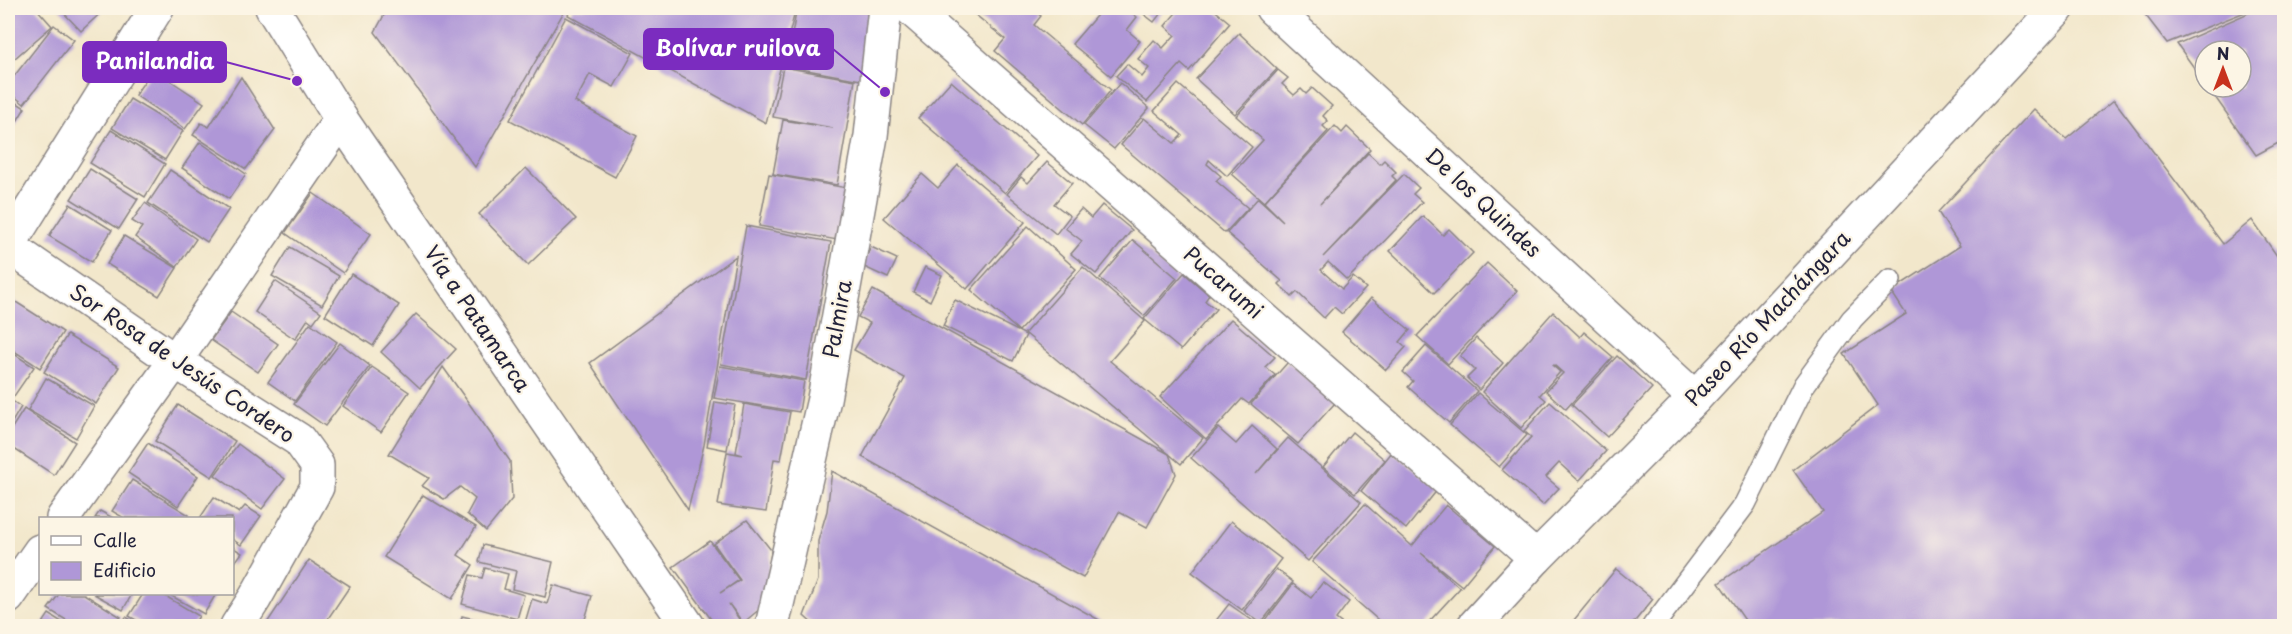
<svg xmlns="http://www.w3.org/2000/svg" width="2292" height="634" font-family="'Playpen Sans',sans-serif">
	<style>
		.building { fill: #af97d7 }
		.lines { fill: none; stroke-linecap: round; stroke-linejoin: round }
		.service-casing { stroke: #8a8483; stroke-width: 24 }
		.minor-casing { stroke: #8a8483; stroke-width: 36 }
		.tertiary-casing { stroke: #8a8483; stroke-width: 36 }
		.service { stroke: #fff; stroke-width: 21 }
		.minor { stroke: #fff; stroke-width: 33 }
		.tertiary { stroke: #fff; stroke-width: 33 }
		.labels { text-anchor: middle; stroke-width: 4.5; stroke-linejoin: round; paint-order: stroke }
		.street-label { font-size: 21px; fill: #22223b; stroke: #fcf5e5 }
		.leader { fill: none; stroke: #7b2cbf; stroke-width: 2 }
		.callout-dot { fill: #7b2cbf; stroke: #fcf5e5; stroke-width: 2 }
		.callout { fill: #7b2cbf; stroke: #7b2cbf; stroke-width: 2 }
		.callout-label { font-size: 22px; text-anchor: middle; font-weight: bold; fill: #fff }
	</style>
	<rect width="100%" height="100%" fill="#fcf5e5"/>
	<filter id="ink" filterUnits="userSpaceOnUse"><feTurbulence type="fractalNoise" baseFrequency=".0167" numOctaves="2"/><feDisplacementMap in="SourceGraphic" scale="12" xChannelSelector="R" yChannelSelector="G"/><feConvolveMatrix kernelMatrix="1 2 1 2 8 2 1 2 1" color-interpolation-filters="sRGB"/></filter>
	<filter id="wash" filterUnits="userSpaceOnUse"><feTurbulence type="fractalNoise" baseFrequency=".008" numOctaves="4" result="noise"/><feDisplacementMap in="SourceGraphic" scale="24" xChannelSelector="R" yChannelSelector="G"/><feGaussianBlur stdDeviation="1.35" result="paint"/><feColorMatrix in="noise" values="0 0 0 0 0 0 0 0 0 0 0 0 0 0 0 0 0 1.4 0 .05"/><feComposite in="paint" operator="in"/></filter>
	<g filter="url(#wash)">
		<rect width="100%" height="100%" fill="#f2e7cb"/>
		<g id="blocks">
			<g class="building">
				<path d="M8,8H36L52,26L8,64Z"/>
				<path d="M59,8H106L81,31Z"/>
				<path d="M388,8H566L475,167L375,32Z"/>
				<path d="M572,8H796L766,123L568,15Z"/>
				<path d="M797,8L819,11L812,8H872L866,81L786,66Z"/>
				<path d="M973,8H1030L1041,16L1034,25L1111,90L1082,125L995,51L1005,39L971,11Z"/>
				<path d="M1103,8H1126L1137,17L1127,30L1140,41L1111,76L1072,44Z"/>
				<path d="M1136,8H1165L1154,22Z"/>
				<path d="M1180,8H1212L1230,23L1189,71L1181,64L1147,102L1116,76L1127,64L1142,77L1149,68L1138,59L1154,40L1163,48L1175,35L1165,26Z"/>
				<path d="M2140,8H2255L2167,43Z"/>
				<path d="M2260,8H2284V140L2256,155L2208,87H2241V51H2205V83L2177,44Z"/>
				<path d="M566,17L633,53L614,87L590,74L575,102L637,136L615,177L510,120Z"/>
				<path d="M54,25L74,40L24,104L8,91V84Z"/>
				<path d="M1239,33L1277,69L1235,114L1196,79Z"/>
				<path d="M783,67L855,80L837,185L773,174L783,120L833,128L773,117Z"/>
				<path d="M153,69L204,103L185,129L135,95Z"/>
				<path d="M1278,70L1288,78L1282,84L1294,95L1301,89L1306,94L1312,88L1332,106L1323,116L1328,121L1323,126L1328,131L1264,202L1232,174L1263,140L1236,116Z"/>
				<path d="M241,77L275,130L246,169L193,135L201,123L209,127Z"/>
				<path d="M951,81L1037,156L1005,193L918,118Z"/>
				<path d="M1120,83L1149,108L1114,149L1084,125Z"/>
				<path d="M1178,84L1252,147L1227,176L1209,160L1207,164L1221,176L1216,181L1248,208L1225,233L1121,145L1144,118L1174,143L1182,135L1154,111Z"/>
				<path d="M8,97L25,108L8,136Z"/>
				<path d="M130,99L183,131L165,160L112,128Z"/>
				<path d="M2114,100L2223,244L2252,220L2284,266V626H1749L1719,583L1823,512L1793,470L1878,405L1844,354L1906,314L1891,291L1960,246L1938,212L2034,109L2066,139Z"/>
				<path d="M1335,126L1342,133L1347,127L1370,149L1320,204L1368,153L1380,164L1384,160L1396,172L1392,176L1396,180L1323,257L1404,174L1419,188L1413,194L1422,202L1347,280L1328,262L1321,270L1342,289L1353,277L1366,288L1342,314L1334,307L1324,318L1297,292L1292,297L1279,284L1282,281L1227,233L1258,198L1283,221L1264,202Z"/>
				<path d="M111,130L165,164L145,197L90,163Z"/>
				<path d="M200,142L246,174L229,199L182,168Z"/>
				<path d="M1047,162L1072,183L1054,204L1070,216L1056,234L1007,194L1021,177L1028,183Z"/>
				<path d="M958,165L1025,222L967,289L884,218L922,174L938,188Z"/>
				<path d="M526,168L576,219L528,265L479,214Z"/>
				<path d="M90,169L138,199L119,229L71,199Z"/>
				<path d="M170,170L229,209L207,242L148,203Z"/>
				<path d="M769,174L847,188L837,240L759,226Z"/>
				<path d="M313,193L371,234L343,273L285,233Z"/>
				<path d="M145,203L196,239L177,267L135,237L142,227L132,221Z"/>
				<path d="M70,204L112,230L92,262L49,236Z"/>
				<path d="M1102,205L1132,230L1096,274L1071,254L1082,241L1065,228L1081,209L1091,218Z"/>
				<path d="M1423,216L1443,235L1449,229L1473,253L1434,293L1390,251Z"/>
				<path d="M746,226L831,242L806,380L721,364Z"/>
				<path d="M1028,226L1076,269L1019,331L971,290Z"/>
				<path d="M124,236L177,268L159,296L107,264Z"/>
				<path d="M1133,240L1177,278L1144,316L1100,278Z"/>
				<path d="M290,247L339,276L322,305L272,276Z"/>
				<path d="M871,247L897,259L888,278L862,266Z"/>
				<path d="M736,256L704,445L688,510L590,363Z"/>
				<path d="M1487,263L1517,291L1448,364L1417,336Z"/>
				<path d="M925,267L942,275L930,301L913,292Z"/>
				<path d="M1083,267L1145,321L1110,361L1203,438L1181,464L1025,333Z"/>
				<path d="M1184,273L1209,295L1205,301L1216,309L1181,350L1144,319Z"/>
				<path d="M351,274L399,305L373,346L325,315Z"/>
				<path d="M275,281L321,312L313,323L308,319L295,339L255,312Z"/>
				<path d="M873,290L1169,454L1176,474L1147,527L1119,512L1083,578L862,457L905,378L854,350L870,323L858,317Z"/>
				<path d="M8,297L63,332L40,368L8,347Z"/>
				<path d="M1371,298L1410,330L1400,342L1406,347L1386,370L1342,332Z"/>
				<path d="M955,300L1026,335L1013,361L943,326Z"/>
				<path d="M231,312L278,344L258,372L211,340Z"/>
				<path d="M1553,312L1580,337L1584,332L1613,357L1566,409L1546,391L1563,373L1554,365L1553,366L1560,372L1540,395L1546,400L1521,428L1482,392Z"/>
				<path d="M416,314L456,349L420,388L381,352Z"/>
				<path d="M1231,319L1275,357L1265,367L1275,375L1249,404L1242,399L1206,439L1160,397Z"/>
				<path d="M310,323L337,342L295,401L268,382Z"/>
				<path d="M67,335L119,367L96,404L44,372Z"/>
				<path d="M1476,338L1503,363L1479,390L1467,378L1475,370L1460,356Z"/>
				<path d="M340,343L370,366L325,426L294,404Z"/>
				<path d="M1426,346L1477,391L1449,423L1408,387L1413,381L1403,372Z"/>
				<path d="M8,350L34,367L12,399L8,396Z"/>
				<path d="M1617,356L1652,388L1607,437L1572,405Z"/>
				<path d="M1288,362L1335,403L1298,444L1251,404Z"/>
				<path d="M720,366L804,381L799,412L714,398Z"/>
				<path d="M372,367L409,392L381,432L343,406Z"/>
				<path d="M443,367L510,461L512,499L486,531L467,514L475,499L460,487L444,499L422,486L429,478L389,454Z"/>
				<path d="M46,378L94,406L76,438L28,410Z"/>
				<path d="M1478,393L1527,435L1499,467L1450,425Z"/>
				<path d="M8,398L21,407L8,429Z"/>
				<path d="M715,402L735,405L727,450L707,446Z"/>
				<path d="M1550,402L1606,451L1579,481L1559,463L1546,477L1559,488L1543,505L1502,470L1531,437L1524,431Z"/>
				<path d="M744,404L790,412L781,460L774,459L766,512L718,505L727,452L743,455L736,453Z"/>
				<path d="M178,405L235,441L212,477L155,441Z"/>
				<path d="M24,409L75,442L54,475L8,445V434Z"/>
				<path d="M1252,426L1277,449L1256,474L1288,438L1361,502L1308,561L1191,458L1218,428L1236,444Z"/>
				<path d="M1352,432L1385,460L1355,494L1323,467Z"/>
				<path d="M148,443L198,476L178,506L128,473Z"/>
				<path d="M238,444L285,479L262,509L215,475Z"/>
				<path d="M1392,452L1438,489L1406,529L1361,491Z"/>
				<path d="M832,471L1110,626H815L804,616L818,580V541L827,511Z"/>
				<path d="M132,480L189,515L187,518H124L112,511Z"/>
				<path d="M423,495L476,527L458,555L473,565L452,599L384,557Z"/>
				<path d="M214,497L239,513L245,506L261,516L241,545L232,539V518H200Z"/>
				<path d="M1365,504L1412,546L1446,505L1495,546L1462,586L1421,553L1460,588L1425,626H1385L1312,562Z"/>
				<path d="M100,511L113,518H95Z"/>
				<path d="M747,520L771,550L767,603L743,623L729,604L743,625L740,626H716L673,567L710,541L739,580L720,593L740,580L714,544Z"/>
				<path d="M1231,521L1281,559L1242,610L1192,572Z"/>
				<path d="M483,545L553,562L545,597L512,589L516,571L479,562Z"/>
				<path d="M232,547L242,553L232,566Z"/>
				<path d="M309,560L350,586L323,626H265Z"/>
				<path d="M485,568L508,574L504,589L524,595L517,619L462,604L470,575L482,578Z"/>
				<path d="M1276,569L1293,582L1261,623L1244,611Z"/>
				<path d="M1616,569L1653,599L1631,626H1569Z"/>
				<path d="M1323,582L1349,602L1336,619L1345,626H1265L1262,625L1293,584L1311,598Z"/>
				<path d="M553,585L592,596L583,626H524L532,599L547,604Z"/>
				<path d="M59,594H84L121,617L115,626H76L48,609Z"/>
				<path d="M94,594H132L123,610Z"/>
				<path d="M143,594H162L199,616L193,626H146L129,616Z"/>
				<path d="M168,594H216L204,614Z"/>
				<path d="M1229,604L1260,626H1218L1214,623Z"/>
				<path d="M49,614L68,626H41Z"/>
				<path d="M462,616L503,626H460Z"/>
				<path d="M126,617L141,626H120Z"/>
			</g>
		</g>
	</g>
	<g filter="url(#ink)">
		<use href="#blocks" fill-opacity="0" stroke="#8a8483" stroke-width="1.5"/>
		<g class="lines">
			<g class="service-casing">
				<path id="service" d="M1653,626L1745,504L1804,385L1852,319L1890,280"/>
			</g>
			<g class="minor-casing">
				<g id="minor">
					<path d="M910,8L1536,558"/>
					<path d="M1272,8L1695,398"/>
					<path d="M8,246L175,361L299,440L317,465V487L255,598L237,626"/>
					<path d="M8,246L157,8"/>
					<path d="M63,518L175,361L341,119"/>
					<path d="M8,597L40,551"/>
					<path d="M772,626L824,399L871,136L885,8"/>
					<path d="M1474,626L1536,558L1695,398L2058,8"/>
				</g>
			</g>
			<g class="tertiary-casing">
				<path id="tertiary" d="M272,8L341,119L688,626"/>
			</g>
			<use href="#service" class="service"/>
			<use href="#minor" class="minor"/>
			<use href="#tertiary" class="tertiary"/>
		</g>
	</g>
	<g class="labels">
		<g class="street-label">
			<text transform="translate(1483 203) rotate(43)" y="7">De los Quindes</text>
			<text transform="translate(1223 283) rotate(41)" y="7">Pucarumi</text>
			<text transform="translate(477 319) rotate(56)" y="7">Vía a Patamarca</text>
			<text transform="translate(838 319) rotate(-80)" y="7">Palmira</text>
			<text transform="translate(1768 319) rotate(-47)" y="7">Paseo Río Machángara</text>
			<text transform="translate(182 364) rotate(34)" y="7">Sor Rosa de Jesús Cordero</text>
		</g>
	</g>
	<path class="leader" d="M885 92L833 49M297 81L226 62"/>
	<g class="callout-dot">
		<circle cx="885" cy="92" r="6"/>
		<circle cx="297" cy="81" r="6"/>
	</g>
	<g class="callout">
		<rect x="644" y="29" width="189" height="40" rx="6"/>
		<rect x="83" y="42" width="143" height="40" rx="6"/>
	</g>
	<g class="callout-label">
		<text x="738" y="56">Bolívar ruilova</text>
		<text x="155" y="69">Panilandia</text>
	</g>
	<rect width="2292" height="634" fill="none" stroke="#fcf5e5" stroke-width="30"/>
	<rect x="39" y="517" width="195" height="78" fill="#fcf5e5" stroke="#a5a1a1" stroke-width="1.5"/>
	<rect x="51" y="536" width="30" height="9" fill="#ffffff" stroke="#a5a1a1" stroke-width="1.5"/>
	<text x="93" y="547" font-size="18" fill="#22223b">Calle</text>
	<rect x="51" y="562" width="30" height="18" fill="#af97d7" stroke="#a5a1a1" stroke-width="1.5"/>
	<text x="93" y="577" font-size="18" fill="#22223b">Edificio</text>
	<g transform="translate(2223 69)"><circle r="28" fill="#fcf5e5" stroke="#a5a1a1" stroke-width="1.5"/>
	<path d="M0-4.5L10 22L0 15L-10 22Z" fill="#c8321e"/>
	<text y="-9" font-size="16" font-weight="bold" text-anchor="middle" fill="#22223b">N</text>
	</g>
</svg>
